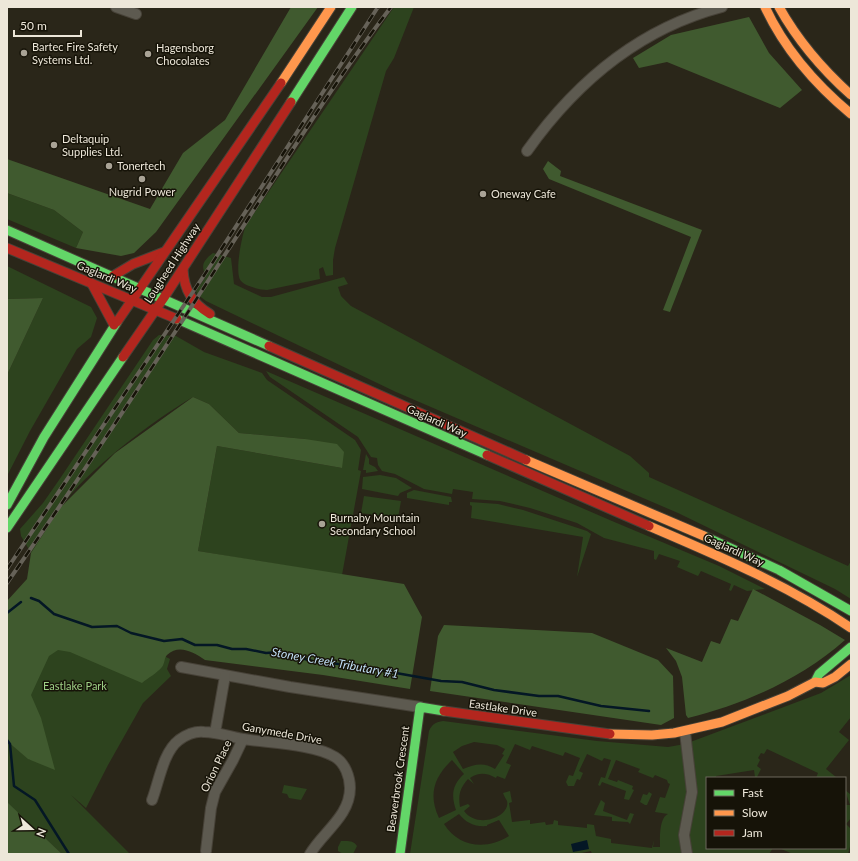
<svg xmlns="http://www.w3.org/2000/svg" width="858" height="861" font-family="Lato,sans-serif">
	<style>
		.green { fill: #2d431e; fill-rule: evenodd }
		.forest { fill: #405a2f }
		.water { fill: #041725 }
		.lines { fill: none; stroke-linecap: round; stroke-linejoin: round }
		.stream { stroke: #041725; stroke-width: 2.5 }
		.street-casing { stroke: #474238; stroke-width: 12 }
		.fast-casing { stroke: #474238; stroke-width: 11 }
		.slow-casing { stroke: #474238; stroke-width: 11 }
		.jam-casing { stroke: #474238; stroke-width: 11 }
		.street { stroke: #5d5a50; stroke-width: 10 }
		.fast { stroke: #63d668; stroke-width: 9 }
		.slow { stroke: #ff974d; stroke-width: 9 }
		.jam { stroke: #b3261e; stroke-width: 9 }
		.rail-casing { stroke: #666258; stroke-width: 4 }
		.rail { stroke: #161308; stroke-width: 2.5; stroke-dasharray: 8; stroke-linecap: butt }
		.poi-dot { fill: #a9a396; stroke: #161308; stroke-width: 1.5 }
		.labels { text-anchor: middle; stroke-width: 3; stroke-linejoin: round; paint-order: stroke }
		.poi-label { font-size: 11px; fill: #ede7d9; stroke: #161308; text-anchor: start }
		.street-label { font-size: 11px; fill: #ede7d9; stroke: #161308 }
		.park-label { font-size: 11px; fill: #9ecf86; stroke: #161308 }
		.water-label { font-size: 12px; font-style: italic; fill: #c1dff6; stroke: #161308 }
	</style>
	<rect width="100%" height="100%" fill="#2a2619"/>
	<g class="green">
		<path d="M394,7H414L394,58L386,71L335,248L333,260V275L326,276L323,267L319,269L320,279L267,290C260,290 245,286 241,281C234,273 242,235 246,225Z"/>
		<path d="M7,193L54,210L83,232L76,248L7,219Z"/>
		<path d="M213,253L231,258L234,284L262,297H271L344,277L348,284L338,287L341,296L351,306L630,456L649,473V477L848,566L851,561V599L835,589L678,513L396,392L206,301L197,294L196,291L206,276C200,265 204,260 213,253Z"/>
		<path d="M7,266L91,307L97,318L91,337L77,349L30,431L7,476V375L43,298L7,299Z"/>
		<path d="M159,335L176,336L204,352L262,373L267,380L355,440L361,450L358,470L361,471L342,575L198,551L217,446L342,468L305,439L239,433L209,404L193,397C152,421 86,471 59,509C49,523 40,539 31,553L21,536L20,529L43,503L59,480L153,340Z"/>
		<path d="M266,371L612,521L719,566L765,589L747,591L734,585L731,591L729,590L731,584L701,571L698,576L677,567L680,561L659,554L656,560L654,559V551L604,538L577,523L530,508L500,501L472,499L473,492L453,489L452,494L424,489L395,474L382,471L378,465L377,458L371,457L358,437L270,377Z"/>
		<path d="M366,454L369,459V464L375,467L378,471L366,473V470H363Z"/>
		<path d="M380,475L396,478L412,488L400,493L398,496L362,489L363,477Z"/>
		<path d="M414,490L451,497L452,502H449V505L407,498V493Z"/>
		<path d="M364,496L401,501L398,518L361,513Z"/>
		<path d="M470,502L498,504L523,510L587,531L591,534L577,577L583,537L471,518L472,506L470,505Z"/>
		<path d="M29,588L170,659L167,669L171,676L143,703L108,765L86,808L71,795L130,854H62L7,803V741L30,760Z"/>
		<path d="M851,675V717L839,732L849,740L826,769L836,777L835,778H816L818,773L767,749L764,754L761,753L758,758L760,760L757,766L761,769L757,777H755L754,770L716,776V778H707V848H773L769,854H592L591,851L577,854H410L429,731C432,724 436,722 443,721L597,741L668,747L685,744L821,693ZM474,742L497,745L505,749L502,754L504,755L495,769C484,762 475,764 463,769L453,752L462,746ZM515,744L530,750L532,746L563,756L565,752L580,758L573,776L569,775L566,782L568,786H574L577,779L580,780L583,773L579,771L587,754L602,761L604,758L611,760L605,778L601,777L598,785L600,786L602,782L626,791L624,799L629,800L634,790L632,789L633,786L618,780L617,782L608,779L616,760L640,769L638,772L653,778L655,775L667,780L668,783L670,784L665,798L660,797L655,812L668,814C659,818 660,838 660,847H653L654,840L652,848L611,843V839L596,836L594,825L587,824V828L558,825V821L554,820L553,824L546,825L545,822L530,824V820L512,822L509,803L512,802L510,791L503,793C504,796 506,799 507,801C511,816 478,830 464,811L470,806L468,804L460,807C458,795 460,788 468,779L474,784L470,778C479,772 487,773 496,778L497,776L505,779L511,765L506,763ZM452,760L464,774C452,785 451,795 456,810L439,818C428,795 434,777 452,760ZM459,814C466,823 475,827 487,826V825L499,820L509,836C487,850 459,848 444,824Z"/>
		<path d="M284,785L307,789L301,800L289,798L287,794L282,793Z"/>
		<path d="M845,790L850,794L851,792V818L846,824L851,829V843L848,854H793L779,848H845V805H850Z"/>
		<path d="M649,792L652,794L647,805H645L640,802L643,794L647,795Z"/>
		<path d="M601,800L605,803L603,811L627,820L630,813L634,814L630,824L628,822L612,821V817L594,815Z"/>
		<path d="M341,841C348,841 353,840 357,846L353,854H343L338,851V847Z"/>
	</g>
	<g class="forest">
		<path d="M291,7H318L156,232L134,253L121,256L76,248L83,232L54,210L7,193V159L150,209L183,153L225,120Z"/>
		<path d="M749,17L769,53L802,90L780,108L667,62L639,68L633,58L671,35Z"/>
		<path d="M548,161L561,171L560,176L702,230L670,312L663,310L691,237L549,179L543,169Z"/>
		<path d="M43,298L7,375V299Z"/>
		<path d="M193,397L209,404L239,433L305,439L337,444L344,452L342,468L217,446L198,551L404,584L422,617L410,689L323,675L205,660C193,652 179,644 167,655C164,658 165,663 162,667C157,673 148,678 142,683L70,652L58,650L49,656L31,695L41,718L55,770L28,759L7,741V601L27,579L31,553L60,508L115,453Z"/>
		<path d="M753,589L820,625L845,640C801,679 745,704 688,718L686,715L682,677L676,661L666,648L702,662L711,641L720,644L731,619L738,621Z"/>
		<path d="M444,625L592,633L658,660L673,676L674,718L661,725L430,691L438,636Z"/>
		<path d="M7,803H8L62,854H7Z"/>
	</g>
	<path class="water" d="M587,840L589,849L573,852L571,844Z"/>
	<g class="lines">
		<g class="stream">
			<path d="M31,598L39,601L54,614L92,627L117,626L131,633L164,641L182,639L195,645H217L232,649H246L266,653L279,652L316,662L351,665L441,681L462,682L494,690L539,696H558L601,706L649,711"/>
			<path d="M7,613L21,602"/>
			<path d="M7,740L10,744L14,786L35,800L69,854"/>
		</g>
		<g class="street-casing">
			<g id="street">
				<path d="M116,7L136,14"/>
				<path d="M527,151C576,82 638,29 722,7"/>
				<path d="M181,667L290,687L420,707"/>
				<path d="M685,732L692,792L684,835L687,854"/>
				<path d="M215,733L225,676"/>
				<path d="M152,800C159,782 163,752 179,740C186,735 195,731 204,732C218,732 230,737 243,739C268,743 314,744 335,757C345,763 350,777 350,788C350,816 323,832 310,854"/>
				<path d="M206,851L211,808L215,792L233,760L243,739"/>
			</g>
		</g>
		<g class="fast-casing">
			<g id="fast">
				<path d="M291,102L352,7"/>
				<path d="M7,230L269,346"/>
				<path d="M177,319L487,455"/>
				<path d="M7,505L44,437L117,322"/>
				<path d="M7,528L123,357"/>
				<path d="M704,536L779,570L851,611"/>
				<path d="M815,682L819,674L851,647"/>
				<path d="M400,854L420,707L444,711"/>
			</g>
		</g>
		<g class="slow-casing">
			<g id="slow">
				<path d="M765,7C785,50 815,84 851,114"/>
				<path d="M779,7C798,41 822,69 851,95"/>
				<path d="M281,83L331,7"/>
				<path d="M526,460L704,536"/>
				<path d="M649,526C719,556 788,585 851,628"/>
				<path d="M610,734L652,735L674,733L722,722L788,696L815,682L823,683L835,677L851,664"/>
			</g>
		</g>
		<g class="jam-casing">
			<g id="jam">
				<path d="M7,248L177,319"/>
				<path d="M183,269C184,290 192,303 210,314"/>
				<path d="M113,276L133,264L164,252"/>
				<path d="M92,284L114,325"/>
				<path d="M117,322L281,83"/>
				<path d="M269,346L526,460"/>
				<path d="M123,357L163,299L291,102"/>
				<path d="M487,455L649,526"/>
				<path d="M444,711L610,734"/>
			</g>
		</g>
		<use href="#street" class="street"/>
		<use href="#fast" class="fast"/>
		<use href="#slow" class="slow"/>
		<use href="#jam" class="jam"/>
		<g class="rail-casing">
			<g id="rail">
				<path d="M7,569L211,265L378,7"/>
				<path d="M7,583C82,475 155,364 226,253C280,170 331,86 391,7"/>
			</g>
		</g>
		<use href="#rail" class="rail"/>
	</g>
	<g class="poi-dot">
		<circle cx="24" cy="53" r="4"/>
		<circle cx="148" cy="54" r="4"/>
		<circle cx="54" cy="145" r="4"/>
		<circle cx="109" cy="166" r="4"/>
		<circle cx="142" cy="179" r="4"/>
		<circle cx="483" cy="194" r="4"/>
		<circle cx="322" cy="524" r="4"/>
	</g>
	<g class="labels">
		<g class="poi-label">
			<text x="32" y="51">Bartec Fire Safety<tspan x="32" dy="13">Systems Ltd.</tspan></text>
			<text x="156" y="52">Hagensborg<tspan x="156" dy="13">Chocolates</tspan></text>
			<text x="62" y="143">Deltaquip<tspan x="62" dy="13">Supplies Ltd.</tspan></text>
			<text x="117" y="170">Tonertech</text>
			<text x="142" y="196" text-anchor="middle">Nugrid Power</text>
			<text x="491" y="198">Oneway Cafe</text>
			<text x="330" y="522">Burnaby Mountain<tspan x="330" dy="13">Secondary School</tspan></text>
		</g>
		<g class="street-label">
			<text transform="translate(172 263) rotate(-57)" y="4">Lougheed Highway</text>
			<text transform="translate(107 277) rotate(23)" y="4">Gaglardi Way</text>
			<text transform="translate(437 421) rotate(24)" y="4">Gaglardi Way</text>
			<text transform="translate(734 550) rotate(24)" y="4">Gaglardi Way</text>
			<text transform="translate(503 708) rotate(8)" y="4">Eastlake Drive</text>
			<text transform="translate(282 733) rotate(10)" y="4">Ganymede Drive</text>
			<text transform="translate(216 766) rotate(-64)" y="4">Orion Place</text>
			<text transform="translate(398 779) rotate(-82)" y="4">Beaverbrook Crescent</text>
		</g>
		<g class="park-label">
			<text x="75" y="690">Eastlake Park</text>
		</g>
		<g class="water-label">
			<text transform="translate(335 663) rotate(10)" y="4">Stoney Creek Tributary #1</text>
		</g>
	</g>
	<rect width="858" height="861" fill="none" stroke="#ede7d9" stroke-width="16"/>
	<rect x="706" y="777" width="140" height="72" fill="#161308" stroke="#6c685c"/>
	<rect x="714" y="790" width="20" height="6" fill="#63d668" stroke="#6c685c"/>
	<text x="742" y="797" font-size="12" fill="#ede7d9">Fast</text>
	<rect x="714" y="810" width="20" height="6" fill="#ff974d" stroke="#6c685c"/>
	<text x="742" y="817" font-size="12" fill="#ede7d9">Slow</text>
	<rect x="714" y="830" width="20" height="6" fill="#b3261e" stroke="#6c685c"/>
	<text x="742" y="837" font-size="12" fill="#ede7d9">Jam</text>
	<g transform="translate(32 829) rotate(111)" stroke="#161308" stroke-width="3" paint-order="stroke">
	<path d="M0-3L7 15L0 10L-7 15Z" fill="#ede7d9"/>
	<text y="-6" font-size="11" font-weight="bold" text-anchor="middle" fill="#ede7d9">N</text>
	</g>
	<path d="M14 30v6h67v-6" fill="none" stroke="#ede7d9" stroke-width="2"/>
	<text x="20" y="30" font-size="12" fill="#ede7d9" stroke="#161308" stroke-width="3" paint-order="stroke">50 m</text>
</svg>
